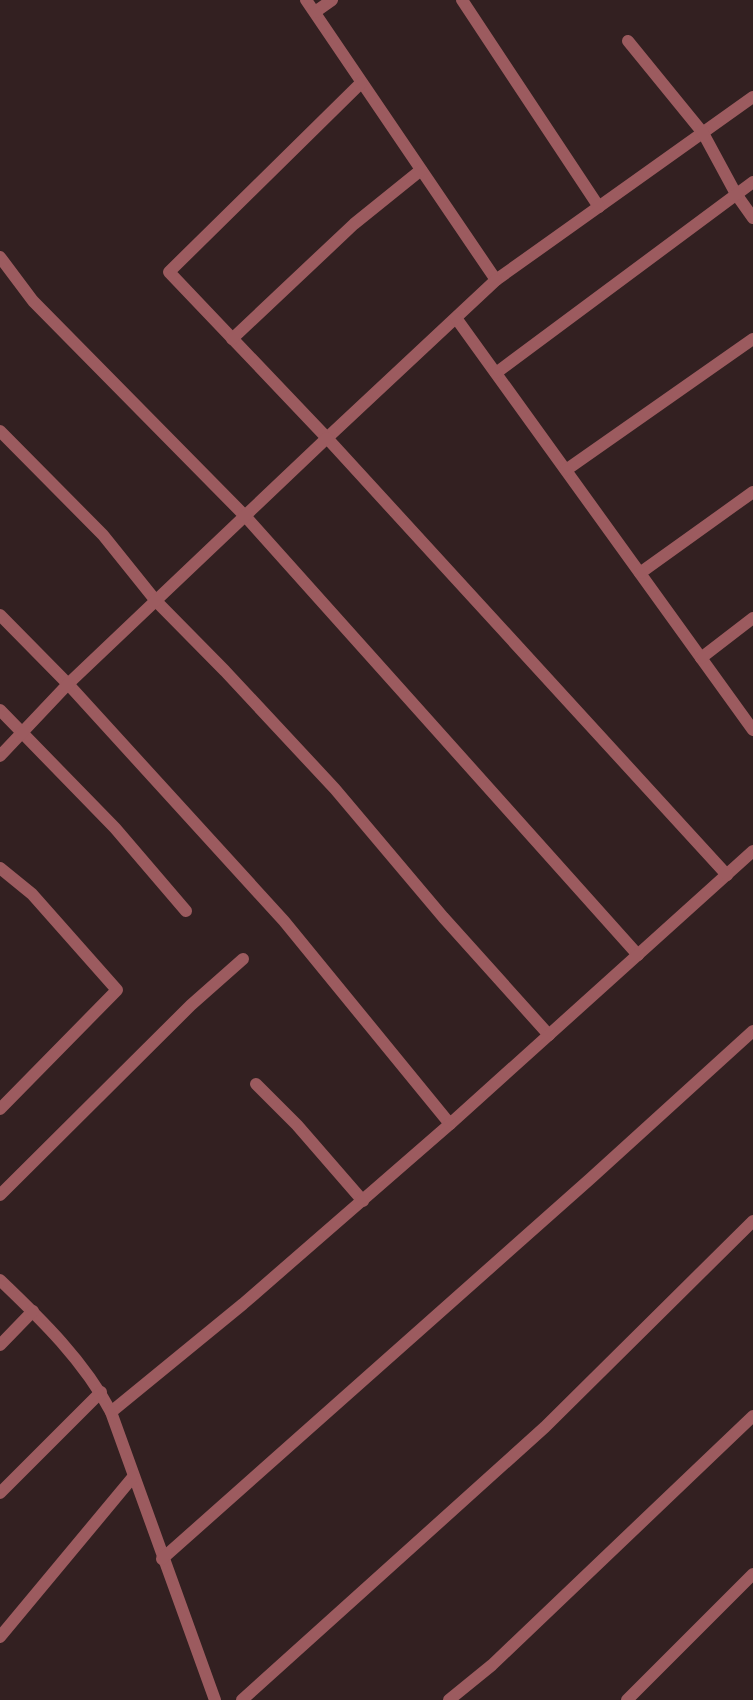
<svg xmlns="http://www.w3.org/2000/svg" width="753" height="1700" font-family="'PT Serif',serif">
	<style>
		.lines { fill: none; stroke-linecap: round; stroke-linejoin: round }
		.minor { stroke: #9c5b5f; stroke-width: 12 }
	</style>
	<rect width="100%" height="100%" fill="#332021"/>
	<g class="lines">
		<g class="minor">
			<path d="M306,0L496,280L753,97"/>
			<path d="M462,0L599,207"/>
			<path d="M315,12L332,0"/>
			<path d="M628,41L703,133L736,194L753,218"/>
			<path d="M361,83L169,272L327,438L496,280"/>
			<path d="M0,257L33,301L246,517L638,955"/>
			<path d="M456,318L753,730"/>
			<path d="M232,339L354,224L421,170"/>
			<path d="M496,373L753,182"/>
			<path d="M0,431L103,535L156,601L225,671L335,789L443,917L549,1035"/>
			<path d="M566,470L753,339"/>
			<path d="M640,573L753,492"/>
			<path d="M0,615L68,684L284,921L450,1124L753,851"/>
			<path d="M701,658L753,618"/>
			<path d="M0,710L115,828L186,911"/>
			<path d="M0,756L68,684L327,438L727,875"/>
			<path d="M0,868L32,894L117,990L0,1109"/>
			<path d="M256,1084L297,1125L363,1201"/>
			<path d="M0,1195L191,1005L243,959"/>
			<path d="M0,1280C42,1320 84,1361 111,1412L215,1700"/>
			<path d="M0,1345L33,1311"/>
			<path d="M111,1412L243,1304L450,1124"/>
			<path d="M0,1493L101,1392"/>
			<path d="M162,1559L590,1179L753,1031"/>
			<path d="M0,1637L133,1477"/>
			<path d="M242,1700L545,1427L753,1221"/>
			<path d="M449,1700L492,1665L753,1416"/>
			<path d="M627,1700L753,1574"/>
		</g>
	</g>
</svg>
